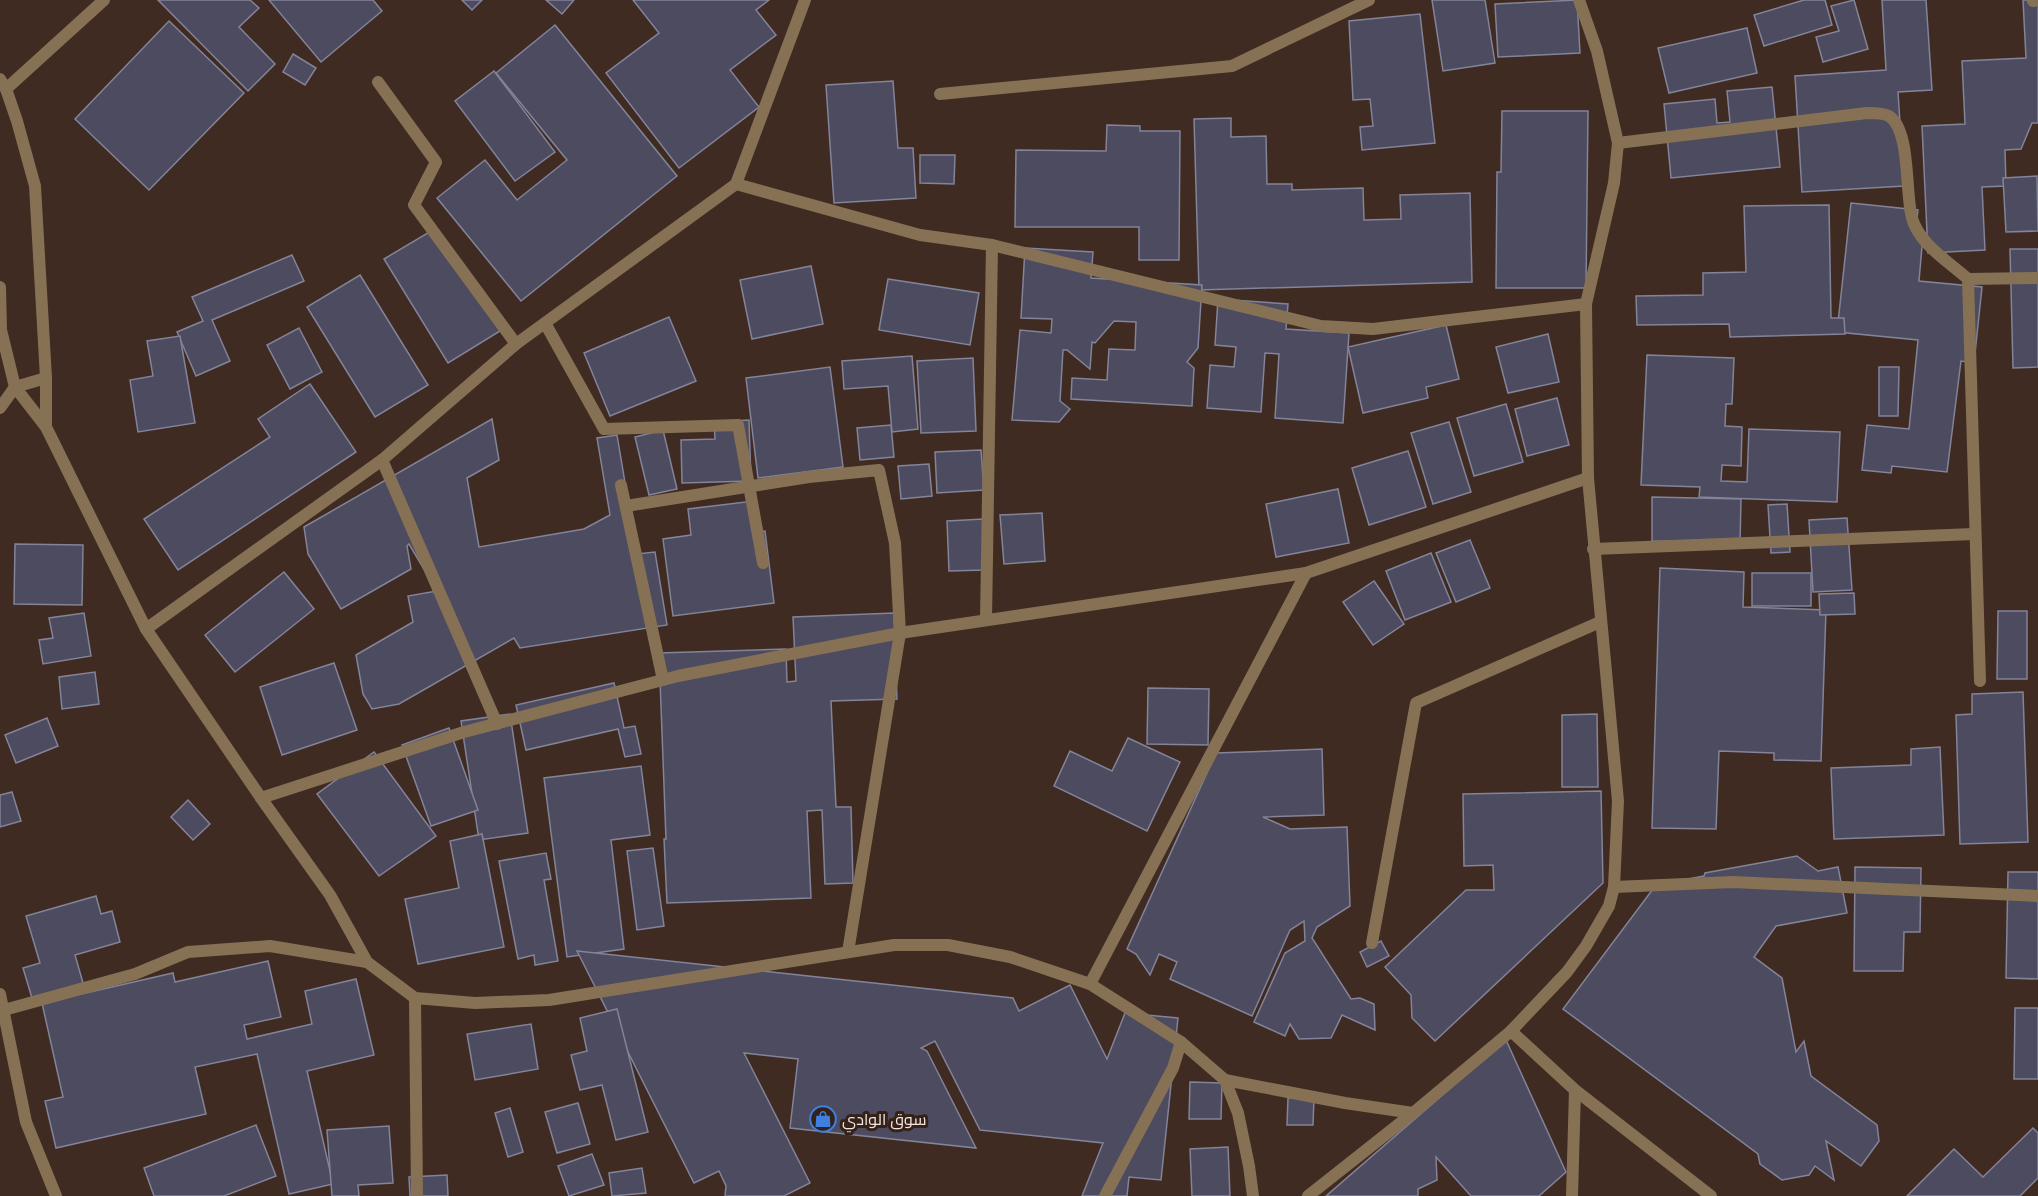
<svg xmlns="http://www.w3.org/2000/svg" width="2038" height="1196" font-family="Roboto,Cairo,sans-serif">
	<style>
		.building { fill: #4c4b60; stroke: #838399; stroke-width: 1.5 }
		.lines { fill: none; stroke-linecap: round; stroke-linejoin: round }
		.service { stroke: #877155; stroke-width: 12 }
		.pedestrian { stroke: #877155; stroke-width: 12 }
		.minor { stroke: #877155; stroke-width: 12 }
		.tertiary { stroke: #877155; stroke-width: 12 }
		.labels { text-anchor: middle; stroke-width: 6; stroke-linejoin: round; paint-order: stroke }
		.poi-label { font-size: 16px; fill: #f2e5df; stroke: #342118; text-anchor: start }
	</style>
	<rect width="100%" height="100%" fill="#3f2b21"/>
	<g class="building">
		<path d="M158,0H250L259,8L239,27L275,64L248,91Z"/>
		<path d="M269,0H373L382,11L321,62Z"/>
		<path d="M462,0H482L472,10Z"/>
		<path d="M546,0H574L562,14Z"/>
		<path d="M633,0H769L756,10L776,35L730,70L759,107L679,168L606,73L659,33Z"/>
		<path d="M1432,0H1485L1495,63L1443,71Z"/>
		<path d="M1577,0L1580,53L1498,57L1495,4Z"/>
		<path d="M1804,0H1825L1832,25L1764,46L1754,15Z"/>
		<path d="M1854,0L1868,49L1823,62L1816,37L1839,31L1831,6Z"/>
		<path d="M1882,0H1926L1932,90L1898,92L1904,186L1802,192L1795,76L1886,70Z"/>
		<path d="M2023,0H2038V123H2032L2021,149L2005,150L2006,186L1982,187L1985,250L1928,253L1922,126L1965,124L1962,61L2026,58Z"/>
		<path d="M1420,14L1435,143L1362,150L1360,127L1373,126L1370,99L1353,100L1349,21Z"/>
		<path d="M169,21L244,93L149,190L75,119Z"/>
		<path d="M555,25L677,176L521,301L437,198L485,160L517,200L567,160L496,73Z"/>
		<path d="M1747,28L1757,73L1669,93L1658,48Z"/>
		<path d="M293,54L316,68L305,85L283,72Z"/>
		<path d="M494,71L555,152L515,181L455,101Z"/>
		<path d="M893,81L898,148H913L916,198L834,203L826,85Z"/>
		<path d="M1772,87L1780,167L1671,178L1664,104L1715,99L1717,123L1730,122L1727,91Z"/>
		<path d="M1502,111H1588L1586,288H1496L1497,172H1501Z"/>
		<path d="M1231,118V137L1266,136L1267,184H1292V190L1363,188L1364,220L1401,219L1400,195L1470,193L1472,282L1199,290L1194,119Z"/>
		<path d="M1107,125L1140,126V131H1180L1179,260H1139V227H1015L1016,150L1106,151Z"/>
		<path d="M920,155H955L954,184L920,183Z"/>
		<path d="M2037,176L2038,231L2006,232L2003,178Z"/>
		<path d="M1851,203L1918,210L1915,235H1923L1919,281L1982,287L1974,363L1961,361L1947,472L1892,466L1891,473L1862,470L1867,425L1909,429L1918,340L1837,332Z"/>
		<path d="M1829,205L1831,318H1844L1845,334L1730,337L1729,324L1637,325L1636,296L1703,295V273L1746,272L1744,206Z"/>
		<path d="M436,228L500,331L448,363L384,259Z"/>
		<path d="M1025,248L1093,252L1091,278L1202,285L1198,348L1187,362L1194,368L1192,406L1071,399L1072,378L1107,380L1109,349L1135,350L1136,322L1114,321L1095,343L1092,342L1090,369L1067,350H1063L1060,401L1070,409L1059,422L1012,420L1020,330L1051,333L1052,319L1021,318Z"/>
		<path d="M2010,249H2038V367L2013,368Z"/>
		<path d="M292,255L304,281L212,320L230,361L196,376L177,332L203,321L192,297Z"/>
		<path d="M811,266L823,324L752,339L740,280Z"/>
		<path d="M360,275L428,385L375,417L307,307Z"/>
		<path d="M888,279L979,293L970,345L879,330Z"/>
		<path d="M1218,299L1288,304L1286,329L1349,333L1343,423L1275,418L1279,354L1265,353L1261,412L1207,408L1210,365L1234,367L1236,347L1215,345Z"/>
		<path d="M669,317L696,381L610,416L584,353Z"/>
		<path d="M1446,325L1459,379L1426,387L1428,398L1363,413L1348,347Z"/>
		<path d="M299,328L322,372L290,389L267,345Z"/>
		<path d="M1548,334L1559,382L1508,393L1496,347Z"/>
		<path d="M180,336L195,423L138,432L130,380L153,376L147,341Z"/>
		<path d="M1647,355L1734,358L1732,404H1726L1725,426L1742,427L1741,466L1722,465L1721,481L1747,482L1749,429L1840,432L1837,502L1699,497L1700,487L1641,485Z"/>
		<path d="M912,356L918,429L892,432L888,386L844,389L842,361Z"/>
		<path d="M973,358L976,431L921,433L917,361Z"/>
		<path d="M830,367L843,467L758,478L746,378Z"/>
		<path d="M1879,367H1899L1898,416H1879Z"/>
		<path d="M310,384L356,452L178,570L144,519L270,437L258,419Z"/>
		<path d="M1557,398L1569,445L1527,456L1515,409Z"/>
		<path d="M1506,404L1523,462L1474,476L1457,418Z"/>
		<path d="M492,419L499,460L467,478L479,547L584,529L610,515L597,438L617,435L637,554L655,552L667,625L520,648L514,638L399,704L372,709L363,694L356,655L413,622L408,596L437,591L409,544L407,546L411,569L341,609L308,554L304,527Z"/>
		<path d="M749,420L751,481L682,483L681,440L715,439L714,422Z"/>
		<path d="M1449,422L1471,492L1433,504L1411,433Z"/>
		<path d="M891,425L894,457L860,460L857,428Z"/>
		<path d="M663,430L677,489L649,495L635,437Z"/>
		<path d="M981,450L984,490L937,493L935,452Z"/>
		<path d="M1408,451L1426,507L1369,525L1352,468Z"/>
		<path d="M929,464L932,496L901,499L898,466Z"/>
		<path d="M1338,489L1349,543L1276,557L1266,504Z"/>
		<path d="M1652,497L1741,499L1740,543L1652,541Z"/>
		<path d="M754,501L758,532L765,531L774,603L673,616L663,539L691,535L688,509Z"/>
		<path d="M1787,504L1790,552L1771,553L1768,505Z"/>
		<path d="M1042,513L1045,561L1004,564L1000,515Z"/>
		<path d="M1847,518L1852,590L1813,592L1809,520Z"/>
		<path d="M984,519L986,570L949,571L947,521Z"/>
		<path d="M1470,540L1490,588L1456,602L1436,553Z"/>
		<path d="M15,544L83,545L82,605L14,604Z"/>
		<path d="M1431,553L1451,602L1405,620L1386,571Z"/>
		<path d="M1660,568L1744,572L1743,607L1826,610L1821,761L1774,760V753L1719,751L1716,829L1652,828Z"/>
		<path d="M284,572L314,609L235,672L205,635Z"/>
		<rect x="1752" y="573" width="59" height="33"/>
		<path d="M1374,581L1404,624L1373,645L1343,602Z"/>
		<path d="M1854,593L1855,614L1820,615L1819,594Z"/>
		<path d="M1998,611H2027V679H1997Z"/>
		<path d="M84,613L91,656L43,664L39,640L53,638L49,618Z"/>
		<path d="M894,613L897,699L831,701L836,807H851L853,883L825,884L822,810L807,811L811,898L667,903L664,839H666L659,653L786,649L787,682L796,681L793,617Z"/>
		<path d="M334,663L357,730L282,755L260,687Z"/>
		<path d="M95,672L99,704L62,709L59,677Z"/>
		<path d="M614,683L624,728L635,726L641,754L625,757L618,729L526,750L516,705Z"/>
		<path d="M1148,688L1209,689L1208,745L1147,744Z"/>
		<path d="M2023,692L2028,842L1960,844L1956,715L1972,714V694Z"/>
		<path d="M510,714L528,833L479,840L461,721Z"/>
		<path d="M1597,714L1598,787H1562V715Z"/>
		<path d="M47,718L58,746L16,763L5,735Z"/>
		<path d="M449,728L478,810L431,826L402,745Z"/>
		<path d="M1128,738L1180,762L1147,831L1054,786L1070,751L1112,771Z"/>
		<path d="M1940,747L1944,835L1834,839L1831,768L1911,765V749Z"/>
		<path d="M1322,749L1324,815L1263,817L1290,829L1347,827L1350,906L1317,927L1312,938L1351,999L1360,998L1374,1004L1375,1030L1342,1015L1331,1038L1299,1039L1290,1024L1285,1036L1254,1022L1285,953L1305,941L1304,921L1290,930L1252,1016L1170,979L1177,962L1159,954L1150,975L1136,954L1127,949L1216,753Z"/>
		<path d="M374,752L436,836L379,876L317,794Z"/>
		<path d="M641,766L650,835L611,840L624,949L567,957L544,778Z"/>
		<path d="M1601,791L1603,883L1435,1041L1412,1018L1411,995L1385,967L1466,890H1494L1493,865L1464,866L1463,794Z"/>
		<path d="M12,792L21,821L0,827V795Z"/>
		<path d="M188,800L210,824L193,840L171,817Z"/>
		<path d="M482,834L504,947L418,964L405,899L459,888L450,841Z"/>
		<path d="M653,848L664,926L637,930L627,851Z"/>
		<path d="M546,853L551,879L544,880L558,961L535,965L534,955L518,959L499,861Z"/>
		<path d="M1797,856L1818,871L1838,867L1847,913L1776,926L1754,957L1782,978L1796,1052L1804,1041L1811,1076L1877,1125L1879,1141L1861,1166L1826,1141L1834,1180L1815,1166L1809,1175L1782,1180L1760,1164L1758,1154L1563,1009L1656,885L1704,876L1705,873Z"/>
		<path d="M1855,867L1921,868L1920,932H1904L1903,971H1854Z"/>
		<path d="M2008,872H2038V979L2006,978Z"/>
		<path d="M96,896L101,914L112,911L120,942L75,955L83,983L32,998L23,968L40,963L26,916Z"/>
		<path d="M1381,941L1389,956L1367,967L1360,952Z"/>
		<path d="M577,951L1013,998L1019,1011L1070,985L1107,1059L1125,1013L1178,1018L1161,1180L1129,1177L1127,1196H1082L1103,1143L980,1130L935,1041L921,1048L927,1051L976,1148L790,1128L798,1059L744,1053L810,1183L784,1196H725L726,1186L719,1171L694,1183Z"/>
		<path d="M268,961L281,1017L244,1025L247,1039L312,1024L305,991L356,979L374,1055L307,1071L333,1184L289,1194L257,1054L195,1067L206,1114L56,1148L45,1101L63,1097L42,1003L173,973L175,982Z"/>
		<path d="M2015,1008H2038V1079H2014Z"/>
		<path d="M617,1009L648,1132L616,1140L602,1085L580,1090L571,1055L587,1051L580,1018Z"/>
		<path d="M531,1024L538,1069L475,1080L467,1034Z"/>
		<path d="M1506,1040L1566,1172L1539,1196H1471L1436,1157L1437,1180L1418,1189V1196H1326Z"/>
		<path d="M1190,1082L1222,1083L1221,1119H1189Z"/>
		<path d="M1288,1098H1314L1313,1125H1287Z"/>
		<path d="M578,1103L590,1144L557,1153L545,1112Z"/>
		<path d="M510,1108L523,1152L508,1157L495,1113Z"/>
		<path d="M256,1125L276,1176L224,1196H154L144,1168Z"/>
		<path d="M389,1126L393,1183L358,1185L359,1196H332L327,1130Z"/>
		<path d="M2033,1128L2038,1133V1178L2020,1196H1907L1954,1149L1983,1177Z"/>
		<path d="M1228,1147L1230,1196H1192L1190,1149Z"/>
		<path d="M592,1154L604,1185L569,1196L558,1166Z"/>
		<path d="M642,1168L646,1193L612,1196L609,1173Z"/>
		<path d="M447,1175L448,1196H410L409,1177Z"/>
	</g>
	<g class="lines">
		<path class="service" d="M1572,1196L1575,1090"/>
		<path class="pedestrian" d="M1105,1196L1173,1068L1181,1042"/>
		<g class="minor">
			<path d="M2033,1L2038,0"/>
			<path d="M378,82L436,162L414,205L516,344"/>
			<path d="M6,89L104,0"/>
			<path d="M940,94L1232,66L1369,0"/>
			<path d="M1618,143L1867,113C1874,113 1884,113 1889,116C1911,130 1905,194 1912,218C1919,244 1949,262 1968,279L1980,681"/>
			<path d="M736,184L920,235L992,245L1321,326L1373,329L1586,304"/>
			<path d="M1968,279L2038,278"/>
			<path d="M545,323L604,429L738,425L763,563"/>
			<path d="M0,408L15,387L46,378"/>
			<path d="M382,460L497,724"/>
			<path d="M621,485L663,680"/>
			<path d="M626,506L809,477L879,470L895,543L900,633L848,952"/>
			<path d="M1593,549L1974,534"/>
			<path d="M986,620L992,245"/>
			<path d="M146,629L382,460L516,344L736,184L805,0"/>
			<path d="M261,798L464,732L678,676L900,633L1306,573L1588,478"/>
			<path d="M1614,887L1733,882L2038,896"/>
			<path d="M1372,943L1416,703L1600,622"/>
			<path d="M1090,984L1306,573"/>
			<path d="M0,994L26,1122L56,1196"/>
			<path d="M415,998L417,1196"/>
			<path d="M4,1010L135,974L188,952L270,946L367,962"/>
			<path d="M1511,1031L1575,1090L1711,1196"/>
		</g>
		<g class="tertiary">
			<path d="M0,79L6,89L17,121L35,186L46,378V427"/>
			<path d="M0,287L1,330L15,387L46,427L146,629L261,798L330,895L367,962L415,998L475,1003L549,1000L894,945H948L1010,957L1090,984L1181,1042L1225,1080L1238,1113L1249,1166L1253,1196"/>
			<path d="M1225,1080L1345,1103L1413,1113"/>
			<path d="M1308,1196L1413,1113L1511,1031L1567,972L1586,946L1609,906L1614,887L1618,801L1588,478L1586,304L1614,183L1618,143L1597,51L1579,0"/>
		</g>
	</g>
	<defs>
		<g id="shop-ring" transform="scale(1.35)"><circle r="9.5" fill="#342118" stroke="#3f7fe0" stroke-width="1.5"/><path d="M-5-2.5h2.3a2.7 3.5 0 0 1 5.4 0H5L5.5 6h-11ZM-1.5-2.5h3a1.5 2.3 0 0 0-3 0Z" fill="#3f7fe0"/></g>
	</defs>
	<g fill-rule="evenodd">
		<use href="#shop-ring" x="823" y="1119"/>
	</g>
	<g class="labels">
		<g class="poi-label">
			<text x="842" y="1125">سوق الوادي</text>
		</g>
	</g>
</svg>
